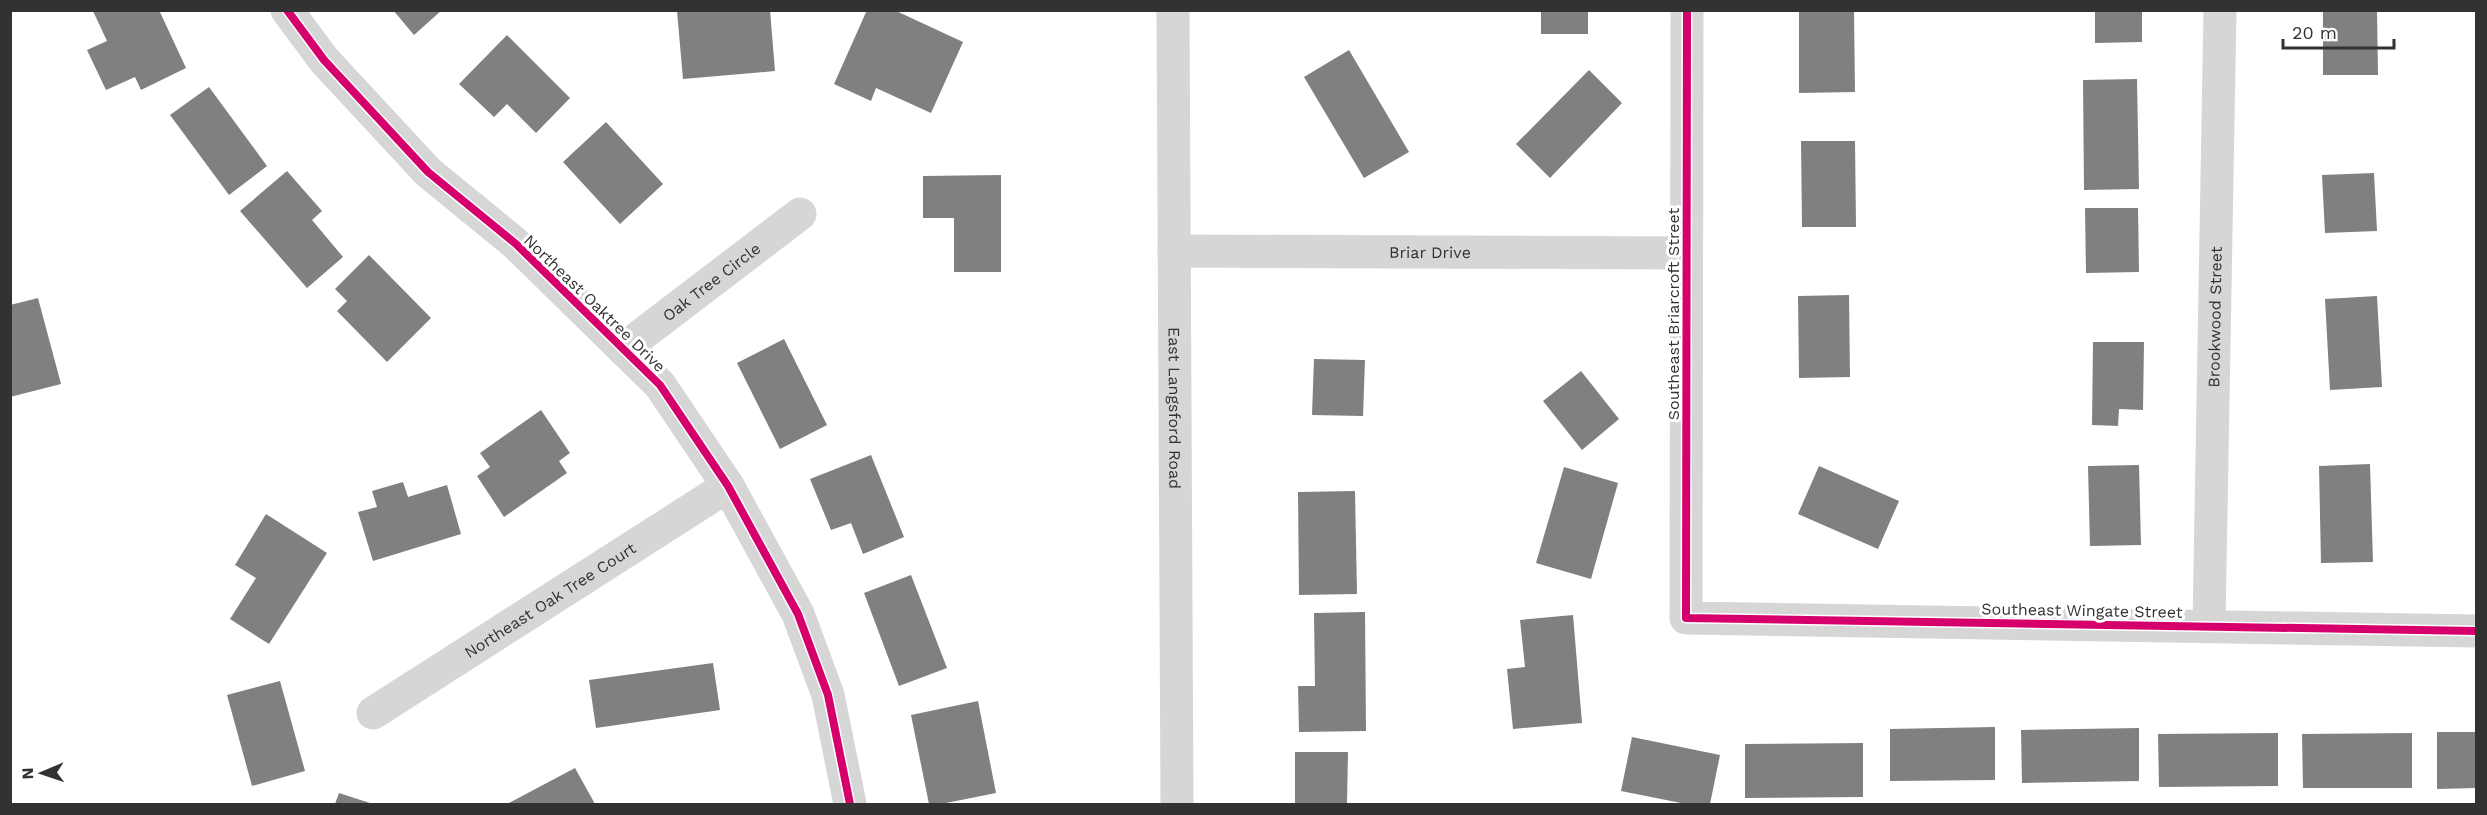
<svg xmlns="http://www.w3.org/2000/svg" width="2487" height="815" font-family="'Work Sans',sans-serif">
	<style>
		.building { fill: #808080 }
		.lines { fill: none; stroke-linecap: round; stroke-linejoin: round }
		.minor { stroke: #d6d6d6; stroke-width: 33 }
		.tertiary { stroke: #d6d6d6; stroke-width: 33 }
		.cycleway-casing { stroke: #fff; stroke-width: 11 }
		.cycleway { stroke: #d6006c; stroke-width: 8 }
		.labels { text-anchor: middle; stroke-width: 6; stroke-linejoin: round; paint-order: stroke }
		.street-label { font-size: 16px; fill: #323232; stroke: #fff }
	</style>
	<rect width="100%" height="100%" fill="#fff"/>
	<g class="building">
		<path d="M95,10H159L186,68L141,90L135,77L106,90L87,50L107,41L93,11Z"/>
		<path d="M393,10H442L414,35Z"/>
		<path d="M770,10L775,71L683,79L677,11Z"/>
		<path d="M867,10H894L963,42L931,113L876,88L871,101L834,84Z"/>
		<rect x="1541" y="10" width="47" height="24"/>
		<path d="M1799,10H1854L1855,92L1799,93Z"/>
		<path d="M2095,10H2142V42L2095,43Z"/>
		<path d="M2323,10H2377L2378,75H2323Z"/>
		<path d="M507,35L570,98L536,133L507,104L494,117L459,84Z"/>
		<path d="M1349,50L1409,152L1364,178L1304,77Z"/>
		<path d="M1589,70L1622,103L1550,178L1516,144Z"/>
		<path d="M2137,79L2139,189L2084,190L2083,80Z"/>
		<path d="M209,87L267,166L229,195L170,115Z"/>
		<path d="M606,122L663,184L620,224L563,162Z"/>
		<path d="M1801,141H1855L1856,227H1802Z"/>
		<path d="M287,171L322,211L312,220L343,257L307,288L240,211Z"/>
		<path d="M2374,173L2377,231L2325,233L2322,175Z"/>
		<path d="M1001,175V272H954V218H923V176Z"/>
		<path d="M2085,208H2138L2139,272L2086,273Z"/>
		<path d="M369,255L431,318L387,362L337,311L347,301L335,289Z"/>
		<path d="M1849,295L1850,377L1799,378L1798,296Z"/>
		<path d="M2377,296L2382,387L2330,390L2325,299Z"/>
		<path d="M38,298L61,384L10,397V305Z"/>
		<path d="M784,339L827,425L780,449L737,363Z"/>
		<path d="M2093,342H2144L2143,410L2119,409L2118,426L2092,425Z"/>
		<path d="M1314,359L1365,360L1363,416L1312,415Z"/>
		<path d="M1581,371L1619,419L1582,450L1543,401Z"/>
		<path d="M541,410L570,453L559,461L567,473L504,517L477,476L490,467L480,453Z"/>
		<path d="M871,455L904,537L863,554L851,523L831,530L810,479Z"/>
		<path d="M2370,464L2373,562L2321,563L2319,466Z"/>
		<path d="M2139,465L2141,545L2090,546L2088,466Z"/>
		<path d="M1819,466L1899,501L1878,549L1798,514Z"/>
		<path d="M1564,467L1618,483L1591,579L1536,563Z"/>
		<path d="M403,482L408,497L447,485L461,534L373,561L358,512L377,507L372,491Z"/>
		<path d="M1355,491L1357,594L1299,595L1298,492Z"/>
		<path d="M266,514L327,553L269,644L230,619L256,578L235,565Z"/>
		<path d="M911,575L947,668L899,686L864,593Z"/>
		<path d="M1365,612L1366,731L1299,732L1298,686H1315L1314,613Z"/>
		<path d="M1573,615L1582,723L1513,729L1507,669L1525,667L1520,620Z"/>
		<path d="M713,663L720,710L596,728L589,680Z"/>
		<path d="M280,681L305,771L252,786L227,695Z"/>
		<path d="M978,701L996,793L941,804H929L911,715Z"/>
		<path d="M1995,727V780L1890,781V729Z"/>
		<path d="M2139,728V781L2022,783L2021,730Z"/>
		<path d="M2437,732H2476V788L2437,789Z"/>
		<path d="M2278,733V786L2159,787L2158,734Z"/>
		<path d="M2412,733V788H2303L2302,734Z"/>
		<path d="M1632,737L1720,755L1710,804H1686L1621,791Z"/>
		<path d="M1863,743V797L1745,798V744Z"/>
		<path d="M1295,752H1348L1347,804H1295Z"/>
		<path d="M575,768L595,804H507Z"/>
		<path d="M339,793L373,804H335Z"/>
	</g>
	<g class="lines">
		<g class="minor">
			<path d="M287,10L324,60L428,172L516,244L660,385L728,486L798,614L828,695L850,804"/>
			<path d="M1687,10L1686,618L2476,631"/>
			<path id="s1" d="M1174,251L1686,253"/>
			<path id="s2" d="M623,349L800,214"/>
			<path id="s3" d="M2209,625L2220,10"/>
			<path id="s4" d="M373,713L728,486"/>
		</g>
		<path class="tertiary" id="s5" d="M1173,10L1177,804"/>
		<g class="cycleway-casing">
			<g id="cycleway">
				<path d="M287,10L324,60L428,172L516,244L660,385L728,486L798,614L828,695L850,804"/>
				<path d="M1687,10L1686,618L2476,631"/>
			</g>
		</g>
		<use href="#cycleway" class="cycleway"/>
	</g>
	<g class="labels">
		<g class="street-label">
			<text dy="6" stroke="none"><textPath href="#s1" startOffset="256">Briar Drive</textPath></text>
			<text dy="6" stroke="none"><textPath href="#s2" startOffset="111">Oak Tree Circle</textPath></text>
			<text transform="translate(595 303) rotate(44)" y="6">Northeast Oaktree Drive</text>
			<text transform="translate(1673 314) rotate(-90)" y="6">Southeast Briarcroft Street</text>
			<text dy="6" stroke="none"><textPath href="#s3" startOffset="308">Brookwood Street</textPath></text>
			<text dy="6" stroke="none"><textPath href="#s5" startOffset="398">East Langsford Road</textPath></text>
			<text dy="6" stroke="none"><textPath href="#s4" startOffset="210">Northeast Oak Tree Court</textPath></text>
			<text transform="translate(2082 610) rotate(1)" y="6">Southeast Wingate Street</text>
		</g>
	</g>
	<rect width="2487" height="815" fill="none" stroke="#323232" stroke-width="24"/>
	<g transform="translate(42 773) rotate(268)" stroke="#ffffff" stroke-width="4.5" paint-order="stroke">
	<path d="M0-4.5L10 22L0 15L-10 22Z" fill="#323232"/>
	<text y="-9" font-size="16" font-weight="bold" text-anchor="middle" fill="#323232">N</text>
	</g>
	<path d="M2283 39v9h111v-9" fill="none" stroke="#323232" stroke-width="3"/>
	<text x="2292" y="39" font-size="18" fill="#323232" stroke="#ffffff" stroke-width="4.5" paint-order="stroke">20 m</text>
</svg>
